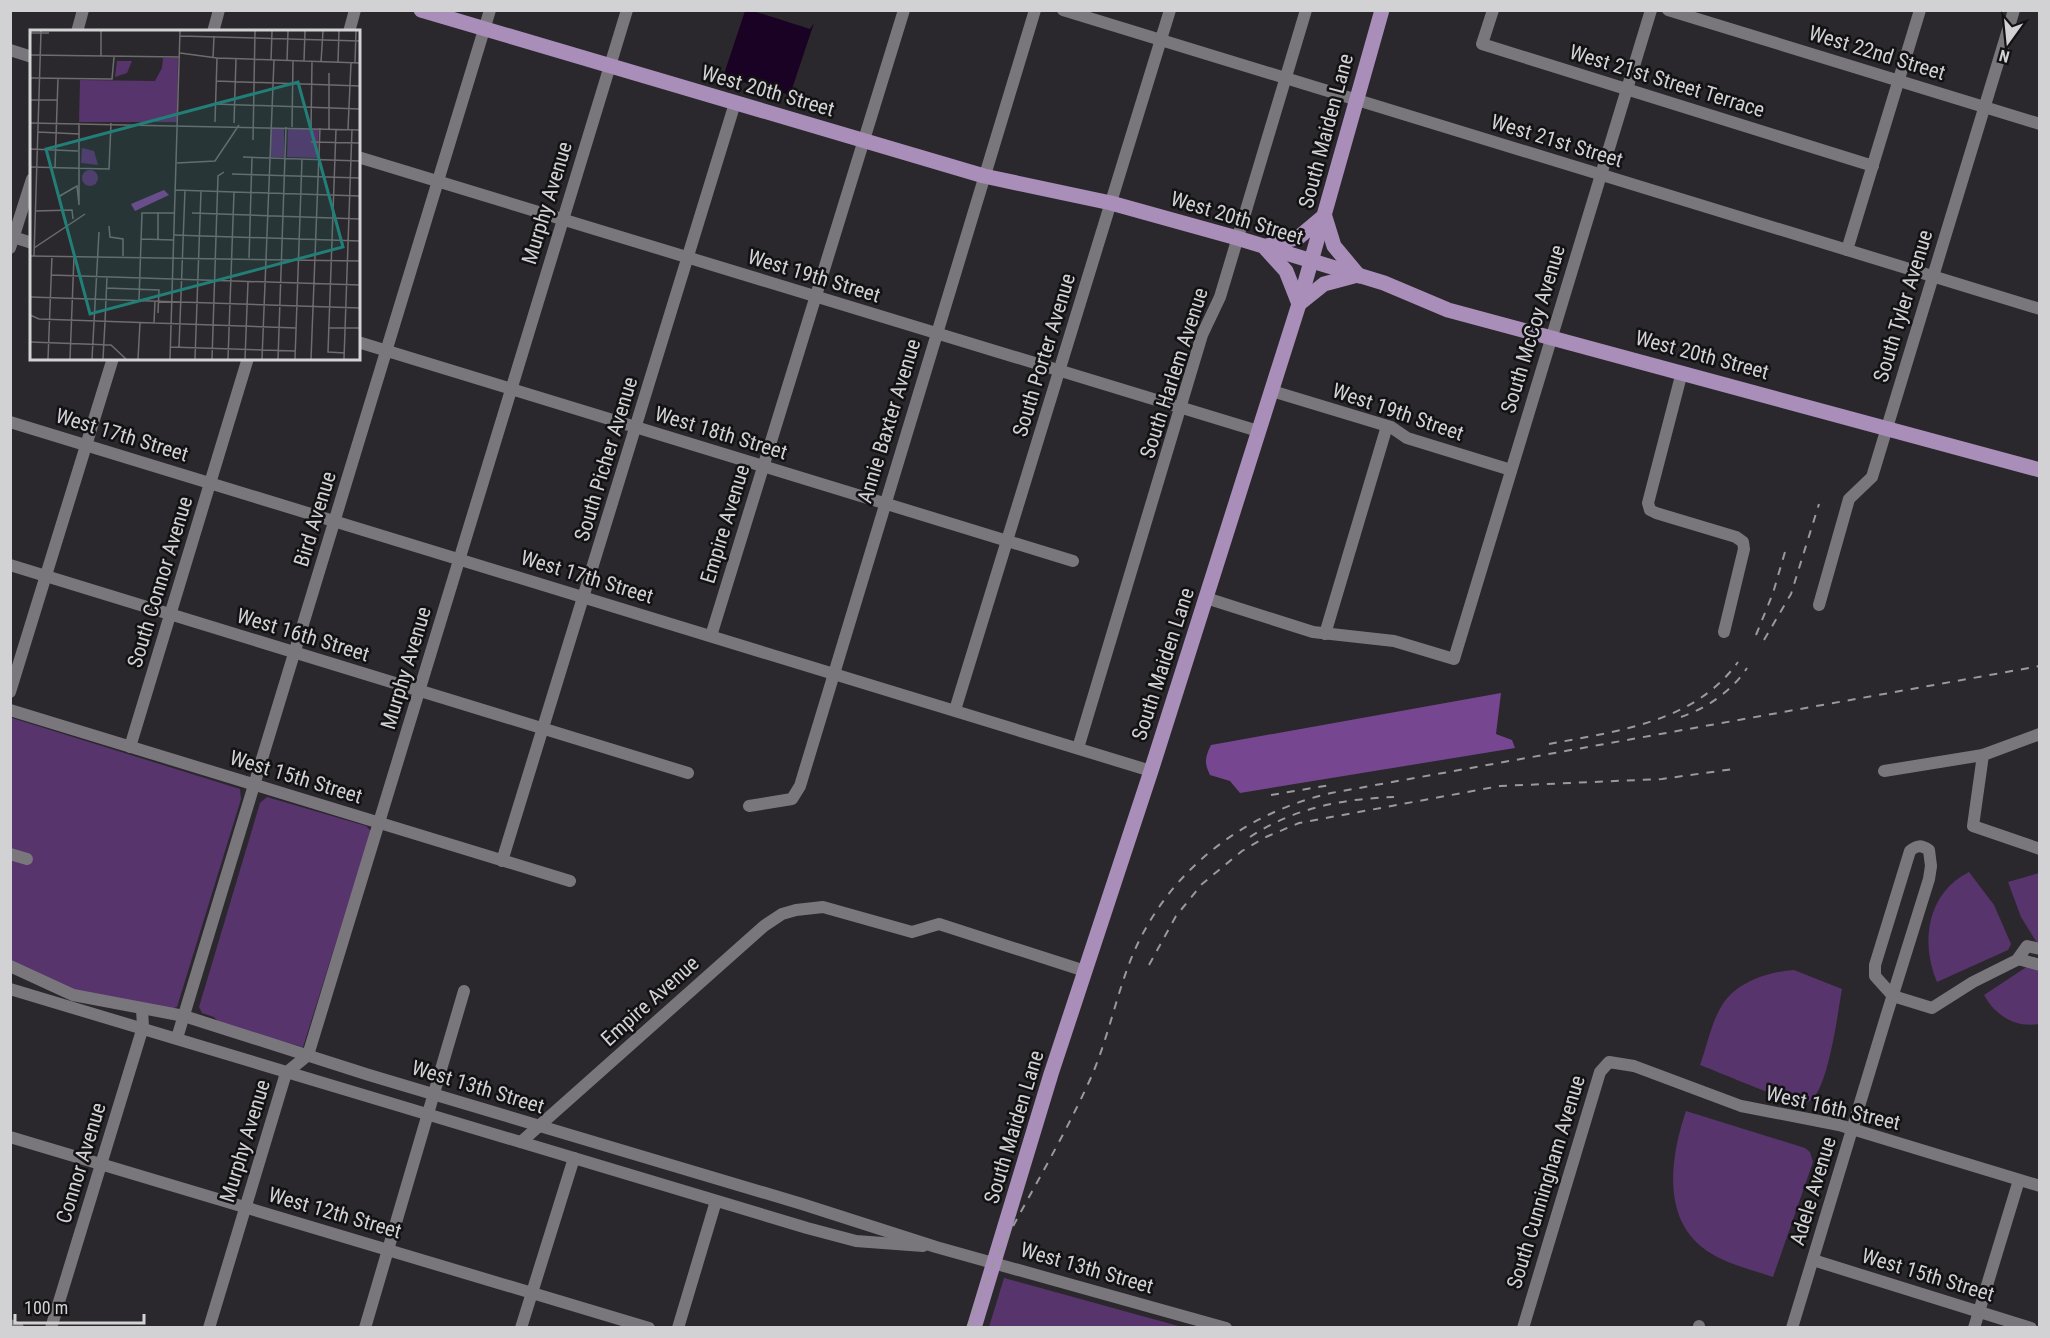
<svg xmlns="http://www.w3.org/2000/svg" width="2050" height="1338" font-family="'Roboto Condensed',sans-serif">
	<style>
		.green { fill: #58346d }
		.forest { fill: #764690 }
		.water { fill: #190224 }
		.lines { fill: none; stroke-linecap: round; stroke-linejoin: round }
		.minor { stroke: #7a777c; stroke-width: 12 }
		.major { stroke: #a88eb8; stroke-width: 15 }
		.rail { stroke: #9a999b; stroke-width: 2; stroke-dasharray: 8 8; stroke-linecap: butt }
		.labels { text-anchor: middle; stroke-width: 5; stroke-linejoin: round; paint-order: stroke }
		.street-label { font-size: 21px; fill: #d2d1d3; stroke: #121113 }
		.inset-road { fill: none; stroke: #6d6c6f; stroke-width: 1.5 }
		.view { fill: #227f78; fill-opacity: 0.15; stroke: #227f78; stroke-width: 3 }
		.inset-edge { fill: none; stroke: #d2d1d3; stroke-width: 3 }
	</style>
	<rect width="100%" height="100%" fill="#2a282c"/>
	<g class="green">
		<path d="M12,718L240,789L241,799L177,1007L170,1009L89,998L11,961Z"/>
		<path d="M267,797L366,826L371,831L303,1047L221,1024L214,1017L202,1013L199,1007L260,803Z"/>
		<path d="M1969,872L1994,905L2011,944L2008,950L1937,982C1920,942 1927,893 1969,872Z"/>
		<path d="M2039,873V946L2021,917L2008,882Z"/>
		<path d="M2028,966L2037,969L2040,973L2039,1024C2015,1028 1995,1015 1984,995Z"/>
		<path d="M1794,970L1842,989C1838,1010 1828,1095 1808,1102C1795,1106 1717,1071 1700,1065C1707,1046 1711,1024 1721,1007C1735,982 1768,972 1794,970Z"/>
		<path d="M1686,1111L1805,1148L1810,1152L1813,1162L1773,1277C1753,1270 1730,1265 1712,1254C1660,1224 1670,1158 1686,1111Z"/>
		<path d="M1004,1278L1182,1327H989Z"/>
	</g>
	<path class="forest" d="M1501,693L1496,734L1512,740L1515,748L1240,793L1230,781L1210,775C1204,763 1205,757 1211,745Z"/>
	<path class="water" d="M745,11H753L810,29L814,23L790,95L726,77L725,71Z"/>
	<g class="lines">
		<g class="minor">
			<path d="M1063,10L2040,309"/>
			<path d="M1493,10L1482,44L1873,166"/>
			<path d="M1668,10L2040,124"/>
			<path d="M77,32L83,10"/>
			<path d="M213,32L219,10"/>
			<path d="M349,32L355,10"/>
			<path d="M10,50L32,57"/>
			<path d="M358,157L1258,431"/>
			<path d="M10,236L32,243"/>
			<path d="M10,248L32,179"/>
			<path d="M1847,250L1920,10"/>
			<path d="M358,342L1073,561"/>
			<path d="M1682,372L1648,503L1650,510L1656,513L1736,537L1743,542L1744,549L1724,632"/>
			<path d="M1272,391L1391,427L1407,438L1511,470"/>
			<path d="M10,422L1151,771"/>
			<path d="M10,565L688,773"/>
			<path d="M1206,598L1313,632L1394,641L1454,659L1651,10"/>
			<path d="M1819,605L1849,499L1872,477L2014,10"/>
			<path d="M1325,634L1387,426"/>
			<path d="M711,636L904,10"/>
			<path d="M10,692L113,358"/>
			<path d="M10,710L570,881"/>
			<path d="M955,710L1170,10"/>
			<path d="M130,747L248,358"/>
			<path d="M1078,748L1202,335L1220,297L1306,10"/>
			<path d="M1983,755L1973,826L2040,849"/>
			<path d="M1884,771L1983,755L2040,734"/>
			<path d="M749,806L792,799L800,786L1035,10"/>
			<path d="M10,854L27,859"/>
			<path d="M502,861L735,103"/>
			<path d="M2018,959L2040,965"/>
			<path d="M10,966L73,995L184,1016L369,1075L802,1204L936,1247L1226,1328"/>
			<path d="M10,989L807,1228L856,1241L923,1246"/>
			<path d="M177,1038L490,10"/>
			<path d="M10,1137L649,1328"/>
			<path d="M521,1142L764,926L782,914L796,910L823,907L912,932L939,924L1085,971"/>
			<path d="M1813,1260L2031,1328"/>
			<path d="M10,1325L18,1328"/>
			<path d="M51,1328L143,1027L142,1009"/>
			<path d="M209,1328L286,1073L308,1055L627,10"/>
			<path d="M365,1328L464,991"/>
			<path d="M521,1328L574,1158"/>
			<path d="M678,1328L716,1201"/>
			<path d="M1523,1328L1600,1072L1609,1062L1634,1066L1741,1106L1839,1125L2040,1186"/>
			<path d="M1699,1328V1326"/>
			<path d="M1792,1328L1886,1017L1929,879L1931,866L1929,850C1921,845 1917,845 1910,851L1875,965V976L1893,996L1932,1008L1973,982L2017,960L2027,946L2040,949"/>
			<path d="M1974,1328L2019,1180"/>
		</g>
		<g class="major">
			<path d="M421,10L984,176L1111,203L1237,238L1384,283L1448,310L2040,470"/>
			<path d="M1325,217L1334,246L1359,276"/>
			<path d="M1267,246L1299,237L1324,216"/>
			<path d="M1266,249L1286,271L1299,304L1324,284L1354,276"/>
			<path d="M974,1328L1051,1074L1151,771L1299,304L1382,10"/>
		</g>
		<g class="rail">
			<path d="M1756,635L1773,593L1787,545"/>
			<path d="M1764,640L1791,594L1819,504"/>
			<path d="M1681,717C1707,708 1732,691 1747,668"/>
			<path d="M1549,744C1617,731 1694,723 1738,662"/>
			<path d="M1271,795L1330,785"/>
			<path d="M1250,837C1294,808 1341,799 1394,797"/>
			<path d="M1149,965L1176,916L1202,884L1242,851L1266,837L1299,823L1500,786L1662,779L1733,769"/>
			<path d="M967,1328C977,1306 984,1282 995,1261C1025,1201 1060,1145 1088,1084C1106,1046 1114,1004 1129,964C1163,875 1240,814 1331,793L2040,666"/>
		</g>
	</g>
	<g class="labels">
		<g class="street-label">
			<text transform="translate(1877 53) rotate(17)" y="7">West 22nd Street</text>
			<text transform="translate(1667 81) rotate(17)" y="7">West 21st Street Terrace</text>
			<text transform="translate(768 91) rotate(16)" y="7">West 20th Street</text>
			<text transform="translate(1326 131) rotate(-75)" y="7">South Maiden Lane</text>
			<text transform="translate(1557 141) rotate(17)" y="7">West 21st Street</text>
			<text transform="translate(547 203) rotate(-73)" y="7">Murphy Avenue</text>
			<text transform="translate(1237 218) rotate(17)" y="7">West 20th Street</text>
			<text transform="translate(814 276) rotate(17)" y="7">West 19th Street</text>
			<text transform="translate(1903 306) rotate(-73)" y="7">South Tyler Avenue</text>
			<text transform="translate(1533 329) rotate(-73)" y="7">South McCoy Avenue</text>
			<text transform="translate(1044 355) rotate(-73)" y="7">South Porter Avenue</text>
			<text transform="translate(1702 355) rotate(15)" y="7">West 20th Street</text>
			<text transform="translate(1174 373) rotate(-72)" y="7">South Harlem Avenue</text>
			<text transform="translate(1398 412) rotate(19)" y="7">West 19th Street</text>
			<text transform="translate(889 421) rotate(-73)" y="7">Annie Baxter Avenue</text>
			<text transform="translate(721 433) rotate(17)" y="7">West 18th Street</text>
			<text transform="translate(122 435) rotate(17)" y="7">West 17th Street</text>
			<text transform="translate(606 459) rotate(-73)" y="7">South Picher Avenue</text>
			<text transform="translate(315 519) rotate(-73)" y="7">Bird Avenue</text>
			<text transform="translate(725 524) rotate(-73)" y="7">Empire Avenue</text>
			<text transform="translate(587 577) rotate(17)" y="7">West 17th Street</text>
			<text transform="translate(160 582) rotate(-73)" y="7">South Connor Avenue</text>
			<text transform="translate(303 635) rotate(17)" y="7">West 16th Street</text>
			<text transform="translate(1163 664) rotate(-72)" y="7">South Maiden Lane</text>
			<text transform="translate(406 668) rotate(-73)" y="7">Murphy Avenue</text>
			<text transform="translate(296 777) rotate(17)" y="7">West 15th Street</text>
			<text transform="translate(650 1001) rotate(-42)" y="7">Empire Avenue</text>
			<text transform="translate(478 1087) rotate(17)" y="7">West 13th Street</text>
			<text transform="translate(1833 1108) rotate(13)" y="7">West 16th Street</text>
			<text transform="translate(1014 1127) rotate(-73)" y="7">South Maiden Lane</text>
			<text transform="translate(245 1141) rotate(-73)" y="7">Murphy Avenue</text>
			<text transform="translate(81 1163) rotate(-73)" y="7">Connor Avenue</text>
			<text transform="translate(1546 1182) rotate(-73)" y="7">South Cunningham Avenue</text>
			<text transform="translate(1813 1191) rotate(-73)" y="7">Adele Avenue</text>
			<text transform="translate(335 1213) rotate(16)" y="7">West 12th Street</text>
			<text transform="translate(1087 1268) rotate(16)" y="7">West 13th Street</text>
			<text transform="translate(1928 1275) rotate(17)" y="7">West 15th Street</text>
		</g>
	</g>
	<g transform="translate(30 30)">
		<rect width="330" height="330" fill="#2a282c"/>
		<path d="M133,28H148L147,92H49L50,50L125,51L132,38ZM87,31H102L97,43L85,47ZM241,98H254V127H240ZM258,98L289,99L287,128L257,127ZM52,118L64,121L68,135L51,133ZM52 148a8 8 0 1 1 16 0a8 8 0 1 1-16 0Z" fill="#58346d"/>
		<path d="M134,160L139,165L105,181L101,174Z" fill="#764690"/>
		<path class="inset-road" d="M0,3H19M150,6L330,11M150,23L187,28L330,33M0,25L150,27M71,26V1M183,28L184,6M241,30L242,1M257,31L258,1M274,31L275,1M291,32L293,1M308,32L309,1M325,33L326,1M0,48L82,49L84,27M186,51L330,56M0,70H27M185,74L330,79M185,92L187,28M0,93L330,100M204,93L206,29M262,97L263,31M281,98L282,31M299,99V43M306,99L298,322L315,323M318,99L321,33M8,102L49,104M223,110L225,1M281,112L330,113M0,119L48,121M213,127L330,131M147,133L185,131L209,95M0,137L79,139L81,93M25,138L28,48M202,144L330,148M145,160L330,166M32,165L28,167L47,156L49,175V93M5,181L42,180L43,189M162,183L330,189M79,196L80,207L93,209V226M143,205L330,211M111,209L143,210M128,210V182M4,218L55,184M0,226L330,231M4,226L11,1M219,228L222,127M21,245L330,255M76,258L129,260L128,283M0,267L330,278M109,270L112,183H144M0,285L9,289L266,298M75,292L77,247M124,293L125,271M299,298H330M0,312L81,315L96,329M140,317L265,321M149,317L155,160M18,329L22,226M40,329L44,226M62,329L69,202M73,329L75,292M108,329L110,293M140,329L150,1M165,329L171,161M182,329L188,146L194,142M198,329L204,162M215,329L218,252M232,329L244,30M248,329L256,97M265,329L272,129M281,329L290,98M314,329L322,99"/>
		<path class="view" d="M268,52L313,217L60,284L16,119Z"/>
		<rect width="330" height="330" class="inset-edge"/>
	</g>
	<rect width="2050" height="1338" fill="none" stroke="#d2d1d3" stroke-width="24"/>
	<g transform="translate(2008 42) rotate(195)" stroke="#121113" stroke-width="4.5" paint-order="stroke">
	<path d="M0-4.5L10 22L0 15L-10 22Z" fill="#d2d1d3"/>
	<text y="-9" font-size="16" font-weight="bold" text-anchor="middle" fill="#d2d1d3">N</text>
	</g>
	<path d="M15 1314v9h129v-9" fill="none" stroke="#d2d1d3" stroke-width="3"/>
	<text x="24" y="1314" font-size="18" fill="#d2d1d3" stroke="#121113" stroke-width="4.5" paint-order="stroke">100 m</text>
</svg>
